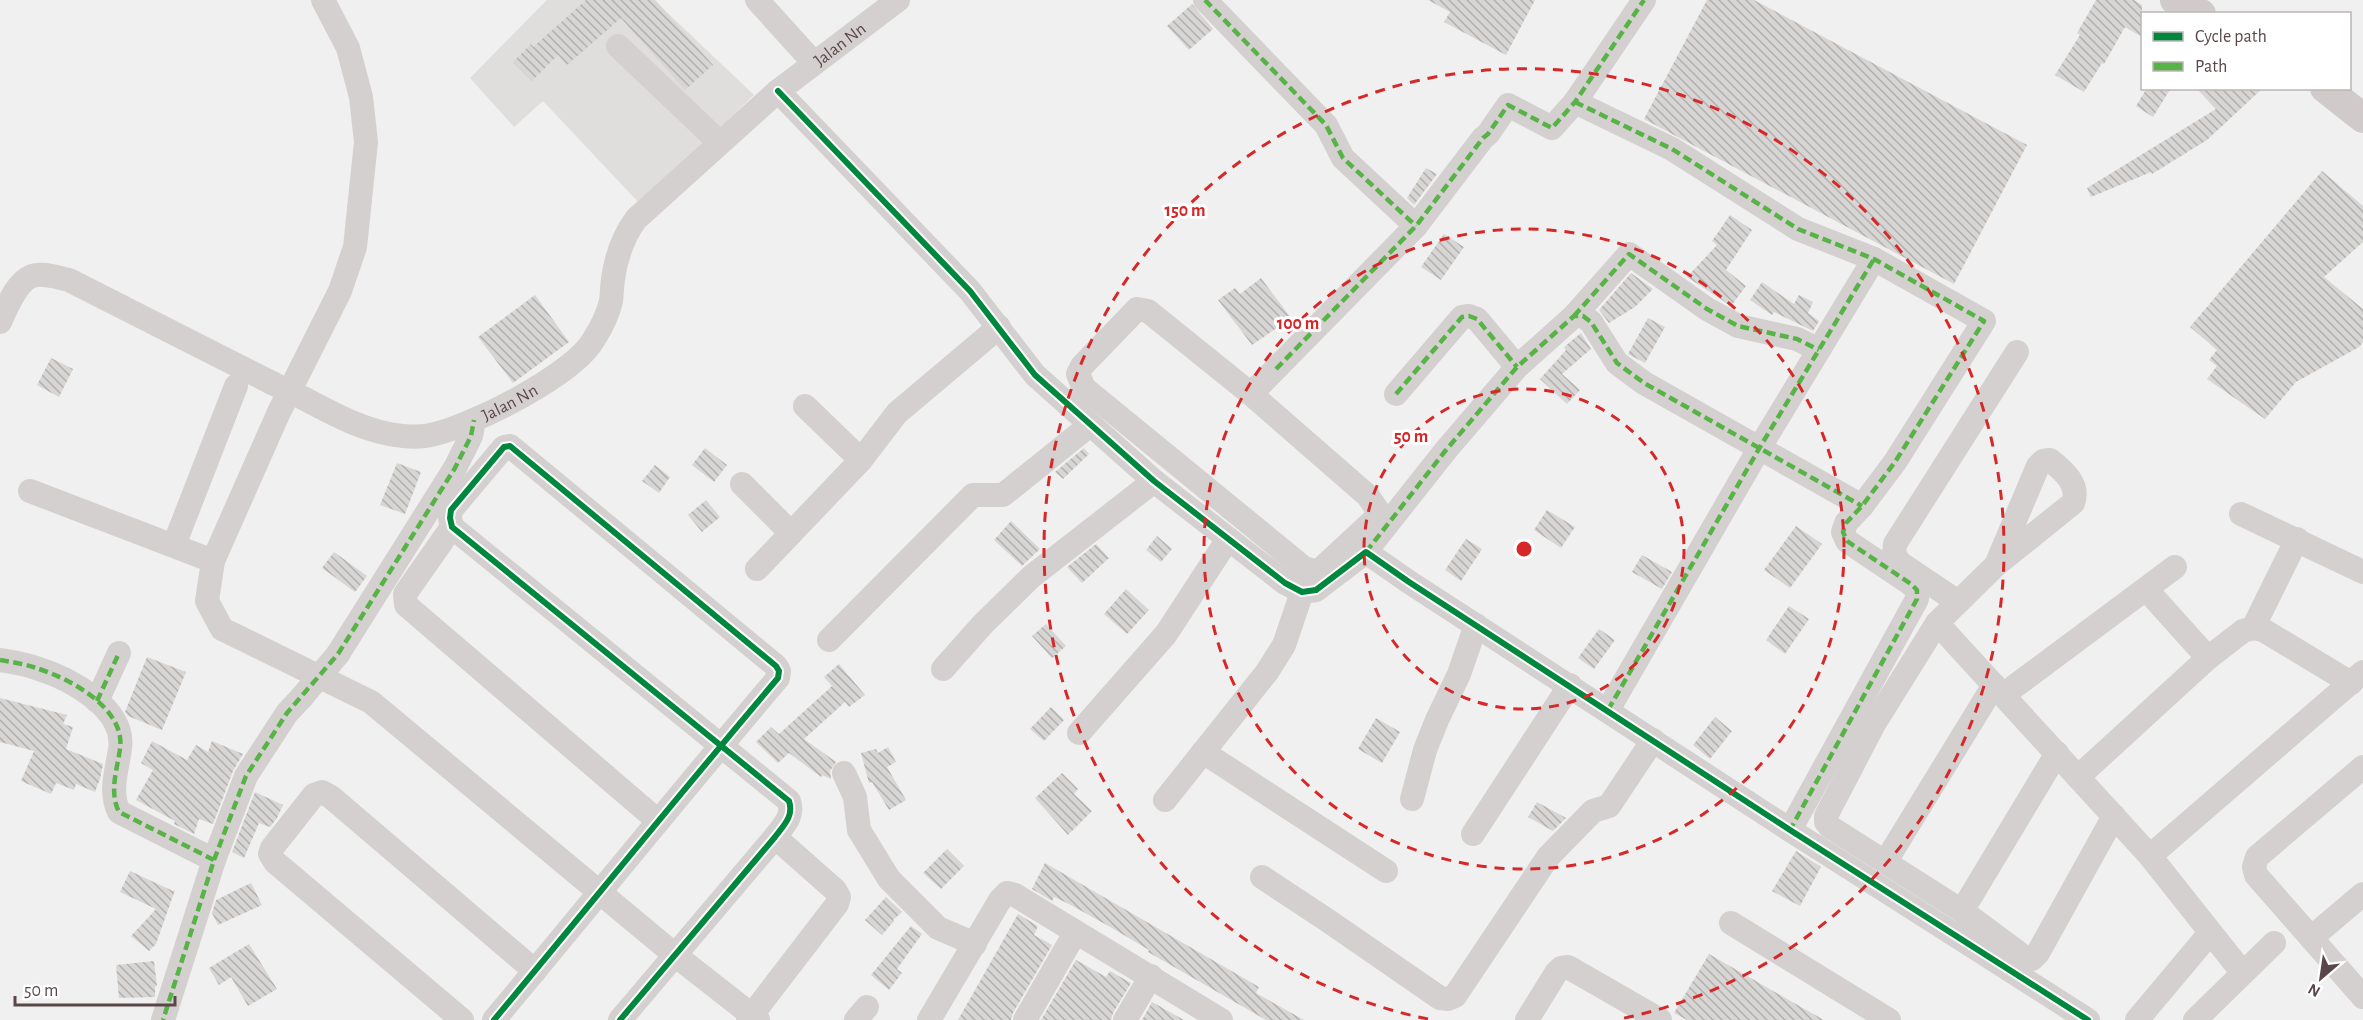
<svg xmlns="http://www.w3.org/2000/svg" width="2363" height="1020" font-family="'Alegreya Sans',sans-serif">
	<style>
		.education { fill: #dfdedd }
		.building { fill: url(#building-back-hatch) }
		.lines { fill: none; stroke-linecap: round; stroke-linejoin: round }
		.minor { stroke: #d5d0d0; stroke-width: 24 }
		.major { stroke: #d0caca; stroke-width: 30 }
		.minor-bridge { stroke: #d5d0d0; stroke-width: 24 }
		.quiet { stroke: #58b347; stroke-width: 4.5; stroke-dasharray: 9 4.5; stroke-linecap: butt }
		.cycleway-casing { stroke: #fff; stroke-width: 10 }
		.cycleway { stroke: #00873e; stroke-width: 6 }
		.ring { fill: none; stroke: #d62828; stroke-width: 3; stroke-dasharray: 10 8 }
		.labels { text-anchor: middle; stroke-width: 6; stroke-linejoin: round; paint-order: stroke }
		.street-label { font-size: 18px; fill: #5b4749; stroke: #fff }
		.centre { fill: #d62828; stroke: #fff; stroke-width: 3 }
		.ring-label { font-size: 18px; text-anchor: middle; font-weight: bold; fill: #d62828; stroke: #fff; stroke-width: 6; stroke-linejoin: round; paint-order: stroke }
	</style>
	<defs>
		<pattern id="building-back-hatch" width="6" height="6" patternUnits="userSpaceOnUse" patternTransform="scale(1.5)"><rect width="6" height="6" fill="#d8d6d5"/><path d="M-1 5l2 2M0 0l6 6M5-1l2 2" fill="none" stroke="#b2afaf"/></pattern>
	</defs>
	<rect width="100%" height="100%" fill="#eff0ef"/>
	<path class="education" d="M547,0H654L754,95L641,205L543,101L514,127L470,78Z"/>
	<g class="building">
		<path d="M586,0H655L713,65L685,90L621,18L567,65L558,55L532,81L513,62L531,44L533,47Z"/>
		<path d="M1428,0H1535L1506,55L1444,22L1450,12Z"/>
		<path d="M1707,0H1754L2027,145L1954,284L1644,119Z"/>
		<path d="M2096,0H2134L2142,5V37L2125,27L2104,64L2102,63L2084,92L2055,75L2080,35L2077,33Z"/>
		<path d="M1192,4L1213,29L1189,50L1167,26Z"/>
		<path d="M2147,88H2171L2153,117L2136,106Z"/>
		<path d="M2196,88H2263L2207,140L2152,174L2151,172L2091,197L2087,188L2216,109Z"/>
		<path d="M1426,168L1437,174L1414,205L1407,198Z"/>
		<path d="M2322,171L2363,206V242L2324,277L2363,309V342L2359,347L2296,382L2265,419L2207,379L2217,366L2209,360L2217,350L2190,327Z"/>
		<path d="M1730,215L1752,230L1726,270L1746,286L1731,306L1687,277L1717,245L1712,241Z"/>
		<path d="M1444,234L1464,247L1441,280L1421,267Z"/>
		<path d="M1631,273L1653,289L1635,307L1609,323L1599,310Z"/>
		<path d="M1261,278L1291,318L1252,345L1218,300L1235,288L1240,294Z"/>
		<path d="M1762,282L1794,304L1799,295L1813,302L1808,313L1819,321L1813,331L1774,312L1772,315L1750,300Z"/>
		<path d="M535,295L569,342L513,383L478,337Z"/>
		<path d="M1648,318L1665,327L1645,363L1628,354Z"/>
		<path d="M1581,333L1591,349L1562,374L1580,390L1567,404L1540,379L1566,350L1564,347Z"/>
		<path d="M51,358L73,369L59,397L37,385Z"/>
		<path d="M705,448L727,465L714,482L692,465Z"/>
		<path d="M1084,448L1089,454L1063,479L1055,472Z"/>
		<path d="M397,463L421,472L405,514L380,505Z"/>
		<path d="M655,465L670,477L659,493L642,481Z"/>
		<path d="M706,500L720,517L702,532L688,515Z"/>
		<path d="M1547,510L1575,527L1561,548L1534,530Z"/>
		<path d="M1011,521L1040,549L1022,566L994,540Z"/>
		<path d="M1796,526L1822,544L1790,588L1764,570Z"/>
		<path d="M1157,536L1172,549L1161,562L1146,550Z"/>
		<path d="M1466,539L1482,549L1461,581L1445,570Z"/>
		<path d="M1096,544L1109,558L1082,583L1067,567Z"/>
		<path d="M334,552L367,576L355,592L322,568Z"/>
		<path d="M1642,555L1672,572L1662,589L1632,572Z"/>
		<path d="M1126,589L1149,610L1127,634L1104,614Z"/>
		<path d="M1789,606L1809,619L1785,654L1766,640Z"/>
		<path d="M1046,624L1066,646L1052,658L1032,636Z"/>
		<path d="M1599,629L1615,640L1594,669L1578,658Z"/>
		<path d="M147,657L186,672L162,730L128,716L125,712Z"/>
		<path d="M839,664L865,695L849,707L845,702L804,739L836,762L830,771L831,779L822,775L821,777L789,753L778,763L756,742L771,727L779,734L832,686L824,677Z"/>
		<path d="M0,698L67,715L63,724L73,727L66,749L103,764L100,779L95,792L76,784L74,790L56,783L51,794L21,781L34,751L0,742Z"/>
		<path d="M1051,707L1064,720L1044,741L1030,729Z"/>
		<path d="M1715,717L1732,731L1710,759L1693,745Z"/>
		<path d="M1376,718L1400,732L1382,763L1358,749Z"/>
		<path d="M152,741L187,760L196,745L208,752L212,741L243,754L233,771L213,824L199,819L194,834L174,824L175,821L136,800L153,770L141,763Z"/>
		<path d="M888,747L896,762L887,767L906,800L889,810L872,782L869,783L861,753L876,749L878,753Z"/>
		<path d="M1062,773L1078,789L1074,794L1092,811L1068,835L1035,798Z"/>
		<path d="M255,792L283,805L277,818L270,827L259,823L244,858L232,852Z"/>
		<path d="M1537,802L1566,818L1553,831L1528,817Z"/>
		<path d="M947,849L964,866L941,889L923,873Z"/>
		<path d="M1796,851L1821,867L1800,906L1772,891Z"/>
		<path d="M1045,863L1259,987L1256,993L1304,1020H1266L1148,952L1149,950L1112,928L1069,904L1054,897L1052,901L1032,889Z"/>
		<path d="M130,871L173,891L175,890L156,944L149,951L131,936L156,909L120,892Z"/>
		<path d="M251,883L262,905L218,925L212,913L216,900Z"/>
		<path d="M886,897L902,912L893,920L894,921L882,935L865,920Z"/>
		<path d="M1018,914L1038,926L1034,935L1052,945L1013,1013L1011,1020H958Z"/>
		<path d="M911,926L922,934L897,969L902,973L889,990L871,975Z"/>
		<path d="M249,944L277,989L248,1006L231,977L219,985L209,968Z"/>
		<path d="M1709,954L1787,999L1824,1020H1687L1674,1013Z"/>
		<path d="M1076,960L1106,977L1110,971L1131,983L1113,1013L1111,1020H1041Z"/>
		<path d="M154,961L157,986H155V997L119,998L116,965Z"/>
		<path d="M1152,1002L1184,1020H1142Z"/>
	</g>
	<g class="lines">
		<g class="minor">
			<path d="M323,0L348,48L361,97L366,142L355,247L340,291L279,412L213,561L207,601L222,629L371,702L675,955L758,1020"/>
			<path d="M757,0L814,63"/>
			<path d="M1205,0L1326,125L1343,158L1416,226"/>
			<path d="M618,46L719,142"/>
			<path d="M778,91L970,291L1035,375L1154,481L1285,583L1302,592L1316,590L1366,552L1409,582L1790,830L2088,1020"/>
			<path d="M1575,102L1672,149L1798,229L1874,259L1984,321L1895,462L1862,506L1846,523L1843,532L1847,541L1911,584L1917,590V599L1790,830"/>
			<path d="M1137,309L1148,311L1251,394L1368,496L1378,511L1375,519L1320,570L1315,571L1304,568L1084,388L1078,374L1082,366Z"/>
			<path d="M1574,316L1629,254L1707,309L1738,326L1797,339L1819,350"/>
			<path d="M0,322C6,309 16,282 32,276C43,272 58,278 69,280L272,383"/>
			<path d="M1251,394L1416,226L1483,138L1488,134L1508,105L1552,128L1575,102L1644,0"/>
			<path d="M1396,394L1462,317L1469,316L1477,319L1517,367"/>
			<path id="s1" d="M305,399C335,415 368,433 403,436C413,437 425,437 435,434C475,424 574,375 594,339C601,328 608,314 611,301C612,294 612,286 613,279C616,257 623,237 636,219L778,91L898,0"/>
			<path d="M805,406L861,460"/>
			<path d="M742,484L791,533"/>
			<path d="M30,491L213,561"/>
			<path d="M2241,514L2363,572"/>
			<path d="M452,527L405,594L406,605L658,821"/>
			<path d="M1374,541L1446,450L1517,367L1574,316H1583L1591,322L1617,363L1644,383L1862,506"/>
			<path d="M174,545L236,386"/>
			<path d="M1996,565L2038,466L2043,461L2050,460C2064,471 2080,485 2073,503L1996,565L1937,623L1874,724L1826,816V822L1830,827L1962,911L2024,957L2032,959L2038,953L2114,816"/>
			<path d="M757,569L861,460L897,413L999,327"/>
			<path d="M2146,589L2208,658"/>
			<path d="M1958,602L1900,563L1894,554L1895,544L2017,352"/>
			<path d="M1937,623L2150,856L2242,972"/>
			<path d="M2253,628L2263,630L2351,683"/>
			<path d="M829,640L973,495H1003L1090,425"/>
			<path d="M338,654L455,468L471,436L474,420"/>
			<path d="M0,660C12,662 25,664 36,668C69,678 126,708 120,749C117,770 109,792 119,812L214,860L163,1020"/>
			<path d="M943,669L983,624L1031,577L1154,481"/>
			<path d="M2003,695L2175,567"/>
			<path d="M97,701L119,653"/>
			<path d="M1608,710L1760,447L1874,259"/>
			<path d="M1079,733L1166,634L1228,539"/>
			<path d="M1203,752L1386,871"/>
			<path d="M2363,767L2257,857L2254,867L2256,875L2363,997"/>
			<path d="M844,773L855,797L859,830L889,879L938,928L975,944"/>
			<path d="M2078,777L2208,658L2243,631L2253,628L2297,539"/>
			<path d="M1412,799L1425,750L1437,720L1459,674L1476,625"/>
			<path d="M1165,800L1267,672L1284,645L1302,592"/>
			<path d="M1473,834L1570,685"/>
			<path d="M2150,856L2363,672"/>
			<path d="M214,860L246,776L287,713L302,697"/>
			<path d="M1886,861L1994,685"/>
			<path d="M1262,877L1327,920L1440,998L1448,999L1455,996L1548,857L1593,811L1609,806L1653,740"/>
			<path d="M1962,911L2057,753"/>
			<path d="M1731,923L1889,1020"/>
			<path d="M2311,938L2363,894"/>
			<path d="M462,1020L275,862L270,854L272,848L314,795L322,792L331,797L535,971"/>
			<path d="M494,1020C589,906 682,791 778,678L779,671L776,666L510,446L504,447L451,510L450,518L452,527L789,801C794,816 784,825 775,837L620,1020"/>
			<path d="M748,1020L837,904L839,897L835,890L775,837"/>
			<path d="M856,1020L867,1007"/>
			<path d="M929,1020L1000,900L1007,893L1015,895L1221,1020"/>
			<path d="M1025,1020L1075,933"/>
			<path d="M1125,1020L1151,976"/>
			<path d="M1527,1020L1556,973L1561,968L1568,967L1660,1020"/>
			<path d="M2137,1020L2210,933"/>
			<path d="M2195,1020L2274,943"/>
		</g>
		<g class="major">
			<path d="M2175,0L2201,14"/>
			<path d="M2325,88L2363,118"/>
		</g>
		<g class="minor-bridge">
			<path d="M272,383L305,399"/>
			<path d="M302,697L338,654"/>
		</g>
		<g class="quiet">
			<path d="M1205,0L1326,125L1343,158L1416,226"/>
			<path d="M1575,102L1672,149L1798,229L1874,259L1984,321L1895,462L1862,506L1846,523L1843,532L1847,541L1911,584L1917,590V599L1790,830"/>
			<path d="M1574,316L1629,254L1707,309L1738,326L1797,339L1819,350"/>
			<path d="M1276,369L1416,226L1483,138L1488,134L1508,105L1552,128L1575,102L1644,0"/>
			<path d="M1396,394L1462,317L1469,316L1477,319L1517,367"/>
			<path d="M1366,552L1446,450L1517,367L1574,316H1583L1591,322L1617,363L1644,383L1862,506"/>
			<path d="M0,660C12,662 25,664 36,668C69,678 126,708 120,749C117,770 109,792 119,812L214,860L163,1020"/>
			<path d="M97,701L119,653"/>
			<path d="M1608,710L1760,447L1874,259"/>
			<path d="M214,860L246,776L287,713L338,654L455,468L471,436L474,420"/>
		</g>
		<g class="cycleway-casing">
			<g id="cycleway">
				<path d="M778,91L970,291L1035,375L1154,481L1285,583L1302,592L1316,590L1366,552L1409,582L1790,830L2088,1020"/>
				<path d="M494,1020C589,906 682,791 778,678L779,671L776,666L510,446L504,447L451,510L450,518L452,527L789,801C794,816 784,825 775,837L620,1020"/>
			</g>
		</g>
		<use href="#cycleway" class="cycleway"/>
	</g>
	<g class="ring">
		<circle cx="1524" cy="549" r="160"/>
		<circle cx="1524" cy="549" r="320"/>
		<path d="M1428 1019A480 480 0 1 1 1620 1019"/>
	</g>
	<g class="labels">
		<g class="street-label">
			<text dy="6" stroke="none"><textPath href="#s1" startOffset="723">Jalan Nn</textPath></text>
			<text dy="6" stroke="none"><textPath href="#s1" startOffset="219">Jalan Nn</textPath></text>
		</g>
	</g>
	<circle cx="1524" cy="549" r="9" class="centre"/>
	<g class="ring-label">
		<text x="1185" y="216">150 m</text>
		<text x="1298" y="329">100 m</text>
		<text x="1411" y="442">50 m</text>
	</g>
	<rect x="2141" y="12" width="210" height="78" fill="#ffffff" stroke="#bdb5b6" stroke-width="1.5"/>
	<rect x="2153" y="32" width="30" height="9" fill="#00873e" stroke="#bdb5b6" stroke-width="1.5"/>
	<text x="2195" y="42" font-size="18" fill="#5b4749">Cycle path</text>
	<rect x="2153" y="62" width="30" height="9" fill="#58b347" stroke="#bdb5b6" stroke-width="1.5"/>
	<text x="2195" y="72" font-size="18" fill="#5b4749">Path</text>
	<g transform="translate(2321 978) rotate(209)" stroke="#ffffff" stroke-width="4.5" paint-order="stroke">
	<path d="M0-4.5L10 22L0 15L-10 22Z" fill="#5b4749"/>
	<text y="-9" font-size="16" font-weight="bold" text-anchor="middle" fill="#5b4749">N</text>
	</g>
	<path d="M15 996v9h160v-9" fill="none" stroke="#5b4749" stroke-width="3"/>
	<text x="24" y="996" font-size="18" fill="#5b4749" stroke="#ffffff" stroke-width="4.5" paint-order="stroke">50 m</text>
</svg>
